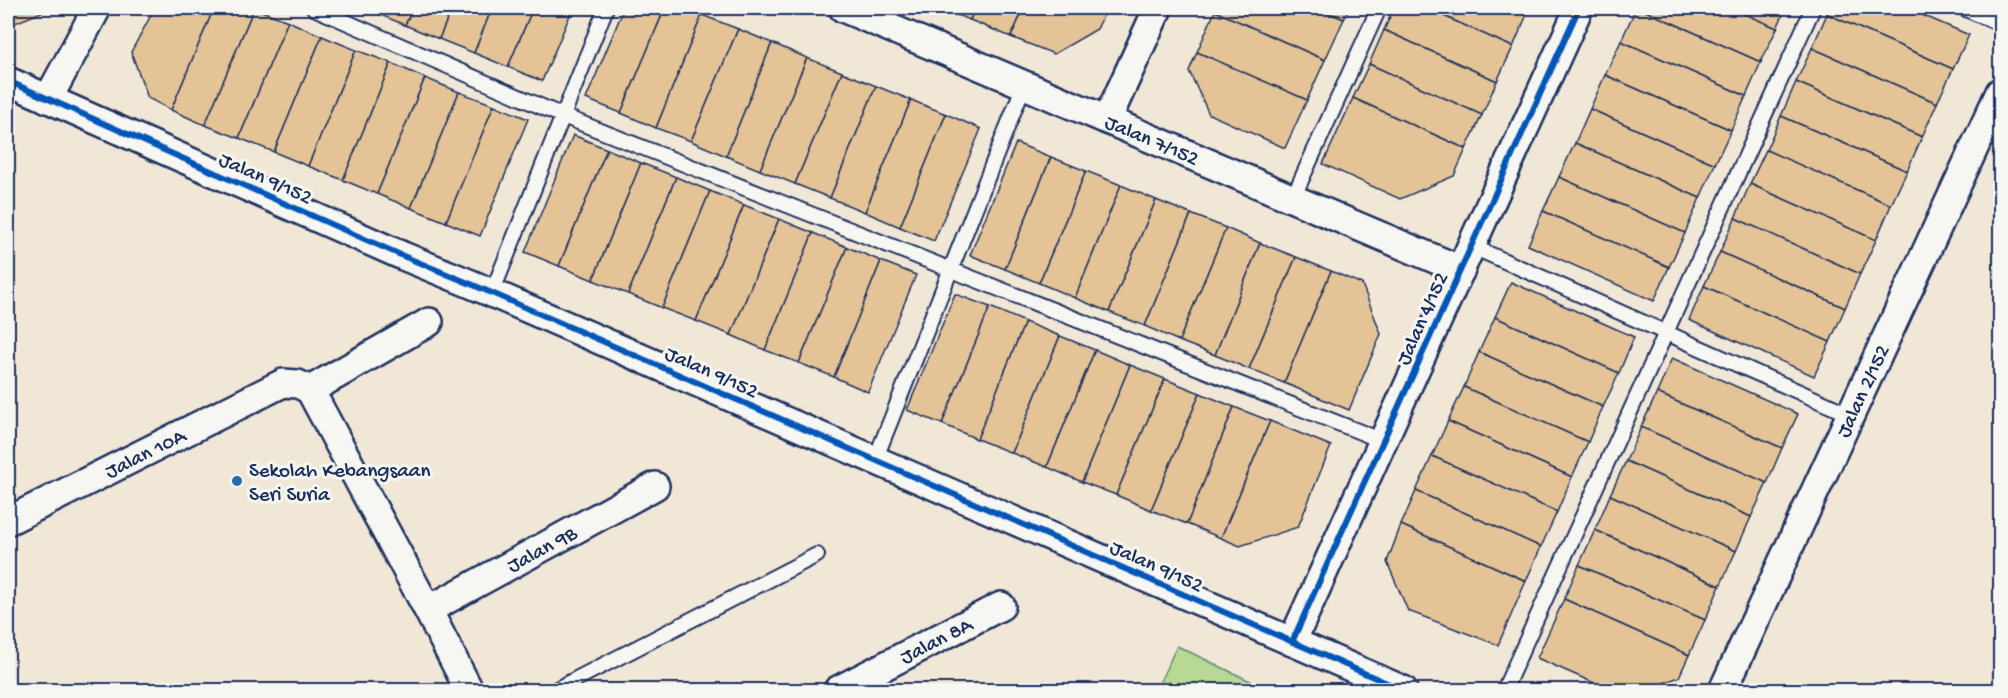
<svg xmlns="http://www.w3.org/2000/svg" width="2008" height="698" font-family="'Gochi Hand',sans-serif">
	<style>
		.green { fill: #b7d993; stroke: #698478; stroke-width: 1.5 }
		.building { fill: #e4c497; stroke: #1b2f5e; stroke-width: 1.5 }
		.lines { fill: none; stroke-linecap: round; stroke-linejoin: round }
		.lane-casing { stroke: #1b2f5e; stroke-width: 18 }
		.street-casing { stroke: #1b2f5e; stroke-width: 32 }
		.lane { stroke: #f6f6f2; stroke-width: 14 }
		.street { stroke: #f6f6f2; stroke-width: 27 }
		.cycleway-casing { stroke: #f6f6f2; stroke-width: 10 }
		.cycleway { stroke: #0057b8; stroke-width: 6 }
		.poi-dot { fill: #1f6fb2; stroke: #f6f6f2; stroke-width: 2 }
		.labels { text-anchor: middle; stroke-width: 6; stroke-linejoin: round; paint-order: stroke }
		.street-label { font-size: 21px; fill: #1b2f5e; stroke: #f6f6f2 }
		.poi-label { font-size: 21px; fill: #1b2f5e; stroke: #f6f6f2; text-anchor: start }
	</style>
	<rect width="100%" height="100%" fill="#f1e7d7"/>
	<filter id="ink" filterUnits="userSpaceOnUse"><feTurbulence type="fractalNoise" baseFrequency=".0167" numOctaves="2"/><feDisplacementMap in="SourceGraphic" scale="12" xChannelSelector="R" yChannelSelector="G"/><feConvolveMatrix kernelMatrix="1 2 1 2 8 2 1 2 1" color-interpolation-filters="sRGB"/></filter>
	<g filter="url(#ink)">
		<path class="green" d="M1177,646L1269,690H1156Z"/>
		<g class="building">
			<path d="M8,8H44L42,12L8,26Z"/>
			<path d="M155,8H214L171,110L148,98L131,52Z"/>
			<path d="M214,8H254L205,125L171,110Z"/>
			<path d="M254,8L288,21L239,138L205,125Z"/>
			<path d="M373,8H413L405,25L371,11Z"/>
			<path d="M413,8H452L439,39L405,25Z"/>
			<path d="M452,8H492L474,53L439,39Z"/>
			<path d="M492,8H533L508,67L474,53Z"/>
			<path d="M533,8H573L542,81L508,67Z"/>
			<path d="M624,8H665L621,113L586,99Z"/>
			<path d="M665,8H684L702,15L656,128L621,113Z"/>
			<path d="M938,8H975L970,20Z"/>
			<path d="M975,8H1024L1011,37L970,20Z"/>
			<path d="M1024,8H1107L1097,29L1054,54L1011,37Z"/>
			<path d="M1217,8H1317L1344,19L1325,60L1215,11Z"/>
			<path d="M1317,8H1349L1344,19Z"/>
			<path d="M1394,8H1426L1513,47L1497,81L1384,30Z"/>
			<path d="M1426,8H1518L1528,12L1513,47Z"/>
			<path d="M1636,8H1639L1761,62L1746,96L1621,41Z"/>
			<path d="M1639,8H1731L1777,28L1761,62Z"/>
			<path d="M1731,8H1786L1777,28Z"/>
			<path d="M1830,8H1906L1969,35L1953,69L1827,14Z"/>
			<path d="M1215,11L1325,60L1307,100L1197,52Z"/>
			<path d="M1827,14L1953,69L1937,103L1812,48Z"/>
			<path d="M702,15L738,29L691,141L656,128Z"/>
			<path d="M288,21L322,36L274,152L239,138Z"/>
			<path d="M738,29L772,43L726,156L691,141Z"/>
			<path d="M1384,30L1497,81L1482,115L1369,64Z"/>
			<path d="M322,36L356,50L308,166L274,152Z"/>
			<path d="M1621,41L1746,96L1731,130L1605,75Z"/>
			<path d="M772,43L807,58L760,170L726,156Z"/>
			<path d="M1812,48L1937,103L1922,137L1796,82Z"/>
			<path d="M356,50L391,63L343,180L308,166Z"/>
			<path d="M1197,52L1307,100L1285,148L1209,114L1189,71Z"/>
			<path d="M807,58L842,72L795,184L760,170Z"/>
			<path d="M391,63L425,78L377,194L343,180Z"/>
			<path d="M1369,64L1482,115L1466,149L1353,98Z"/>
			<path d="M842,72L876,86L830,198L795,184Z"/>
			<path d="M1605,75L1731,130L1715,164L1590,109Z"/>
			<path d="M425,78L459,92L411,208L377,194Z"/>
			<path d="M1796,82L1922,137L1907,171L1781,116Z"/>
			<path d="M876,86L911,100L865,212L830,198Z"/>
			<path d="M459,92L494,105L446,222L411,208Z"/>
			<path d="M1353,98L1466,149L1454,176L1400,199L1323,164Z"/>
			<path d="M911,100L946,114L900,227L865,212Z"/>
			<path d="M494,105L528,119L480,236L446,222Z"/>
			<path d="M1590,109L1715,164L1700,198L1575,143Z"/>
			<path d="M946,114L981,129L934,241L900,227Z"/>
			<path d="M1781,116L1907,171L1891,205L1766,150Z"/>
			<path d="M573,135L607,149L559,266L525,252Z"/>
			<path d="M1016,143L1051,157L1005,269L970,255Z"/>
			<path d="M1575,143L1700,198L1685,233L1559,177Z"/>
			<path d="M607,149L641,163L593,280L559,266Z"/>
			<path d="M1766,150L1891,205L1876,240L1750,184Z"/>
			<path d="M1051,157L1086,171L1039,283L1005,269Z"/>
			<path d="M641,163L676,177L628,294L593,280Z"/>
			<path d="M1086,171L1121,185L1075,298L1039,283Z"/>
			<path d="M676,177L710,191L662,308L628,294Z"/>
			<path d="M1559,177L1685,233L1669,267L1543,211Z"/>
			<path d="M1750,184L1876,240L1860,274L1735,218Z"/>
			<path d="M1121,185L1156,200L1109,312L1075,298Z"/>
			<path d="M710,191L744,205L696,321L662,308Z"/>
			<path d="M1156,200L1191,214L1145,326L1109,312Z"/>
			<path d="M744,205L779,219L731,335L696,321Z"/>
			<path d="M1543,211L1669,267L1654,301L1528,245Z"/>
			<path d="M1191,214L1226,228L1179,341L1145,326Z"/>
			<path d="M1735,218L1860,274L1845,308L1720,252Z"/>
			<path d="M779,219L813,233L765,350L731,335Z"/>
			<path d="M1226,228L1260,243L1215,355L1179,341Z"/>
			<path d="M813,233L847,247L799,363L765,350Z"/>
			<path d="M1260,243L1296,257L1249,369L1215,355Z"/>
			<path d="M847,247L881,261L834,377L799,363Z"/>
			<path d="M1720,252L1845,308L1830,342L1704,286Z"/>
			<path d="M1296,257L1331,271L1284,383L1249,369Z"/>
			<path d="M881,261L916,275L868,392L834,377Z"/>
			<path d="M1331,271L1362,284L1381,334L1349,410L1284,383Z"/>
			<path d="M1511,282L1634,337L1619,373L1495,317Z"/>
			<path d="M1704,286L1830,342L1814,376L1689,320Z"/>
			<path d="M955,294L990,307L942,424L907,410Z"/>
			<path d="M990,307L1025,322L977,439L942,424Z"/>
			<path d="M1495,317L1619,373L1603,407L1479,352Z"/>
			<path d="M1025,322L1060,336L1012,453L977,439Z"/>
			<path d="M1060,336L1095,350L1047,467L1012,453Z"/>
			<path d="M1095,350L1130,365L1082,482L1047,467Z"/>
			<path d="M1479,352L1603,407L1588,442L1464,387Z"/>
			<path d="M1672,358L1798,414L1782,448L1657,393Z"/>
			<path d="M1130,365L1165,379L1116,495L1082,482Z"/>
			<path d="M1165,379L1200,393L1151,510L1116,495Z"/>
			<path d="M1464,387L1588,442L1572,477L1448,421Z"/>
			<path d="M1200,393L1234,407L1187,524L1151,510Z"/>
			<path d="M1657,393L1782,448L1767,483L1641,427Z"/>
			<path d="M1234,407L1270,421L1221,538L1187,524Z"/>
			<path d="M1270,421L1331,446L1298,527L1240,546L1221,538Z"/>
			<path d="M1448,421L1572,477L1557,512L1432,456Z"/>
			<path d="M1641,427L1767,483L1751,517L1626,461Z"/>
			<path d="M1432,456L1557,512L1541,547L1416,491Z"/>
			<path d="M1626,461L1751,517L1736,551L1610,495Z"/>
			<path d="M1416,491L1541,547L1526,581L1401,525Z"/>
			<path d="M1610,495L1736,551L1720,586L1595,530Z"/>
			<path d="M1401,525L1526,581L1498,645L1408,611L1387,562Z"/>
			<path d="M1595,530L1720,586L1705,620L1579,565Z"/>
			<path d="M1579,565L1705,620L1689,655L1564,599Z"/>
			<path d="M1564,599L1689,655L1679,677L1645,690H1610L1537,658Z"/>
		</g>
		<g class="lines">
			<g class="lane-casing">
				<g id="lane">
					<path d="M314,8L563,116L1383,441"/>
					<path d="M1964,8L2000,24"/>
					<path d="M1293,198L1379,8"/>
					<path d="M1471,246L1851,415"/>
					<path d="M492,293L606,8"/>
					<path d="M875,460L1024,85"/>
					<path d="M555,690L817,555"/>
					<path d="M1504,690L1813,8"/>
				</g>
			</g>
			<g class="street-casing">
				<g id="street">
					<path id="s1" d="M843,8L1461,270"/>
					<path d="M8,81L403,256L471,284L1403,690"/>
					<path d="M48,99L97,8"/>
					<path d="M1107,120L1158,8"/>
					<path d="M310,390L429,322"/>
					<path id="s2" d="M8,521L283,383L298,384L310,390L428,610L469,690"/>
					<path id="s3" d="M428,610L655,486"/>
					<path d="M1292,642L1579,8"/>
					<path id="s4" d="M838,690L1001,606"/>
					<path id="s5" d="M1723,690L2000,92"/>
				</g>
			</g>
			<use href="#lane" class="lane"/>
			<use href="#street" class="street"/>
			<g class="cycleway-casing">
				<g id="cycleway">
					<path d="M8,81L403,256L471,284L1403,690"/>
					<path d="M1292,642L1579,8"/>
				</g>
			</g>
			<use href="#cycleway" class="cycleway"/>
		</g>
	</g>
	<circle class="poi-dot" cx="237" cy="481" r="6"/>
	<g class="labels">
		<g class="street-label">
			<text dy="7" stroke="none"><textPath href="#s1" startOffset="336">Jalan 7/152</textPath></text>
			<text transform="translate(266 177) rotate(24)" y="7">Jalan 9/152</text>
			<text transform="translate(1421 318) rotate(-66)" y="7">Jalan 4/152</text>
			<text transform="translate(712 371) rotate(24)" y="7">Jalan 9/152</text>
			<text dy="7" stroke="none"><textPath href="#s5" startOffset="330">Jalan 2/152</textPath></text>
			<text dy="7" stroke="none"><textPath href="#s2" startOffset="153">Jalan 10A</textPath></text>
			<text dy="7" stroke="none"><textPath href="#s3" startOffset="129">Jalan 9B</textPath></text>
			<text transform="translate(1157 565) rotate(24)" y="7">Jalan 9/152</text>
			<text dy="7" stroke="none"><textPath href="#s4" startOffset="110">Jalan 8A</textPath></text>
		</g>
		<g class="poi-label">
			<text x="249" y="476">Sekolah Kebangsaan<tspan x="249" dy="24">Seri Suria</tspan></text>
		</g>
	</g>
	<rect width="2008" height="698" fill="none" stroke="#f6f6f2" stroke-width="30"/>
	<rect x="15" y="15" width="1978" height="668" fill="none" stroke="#1b2f5e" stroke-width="2" filter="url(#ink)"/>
</svg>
